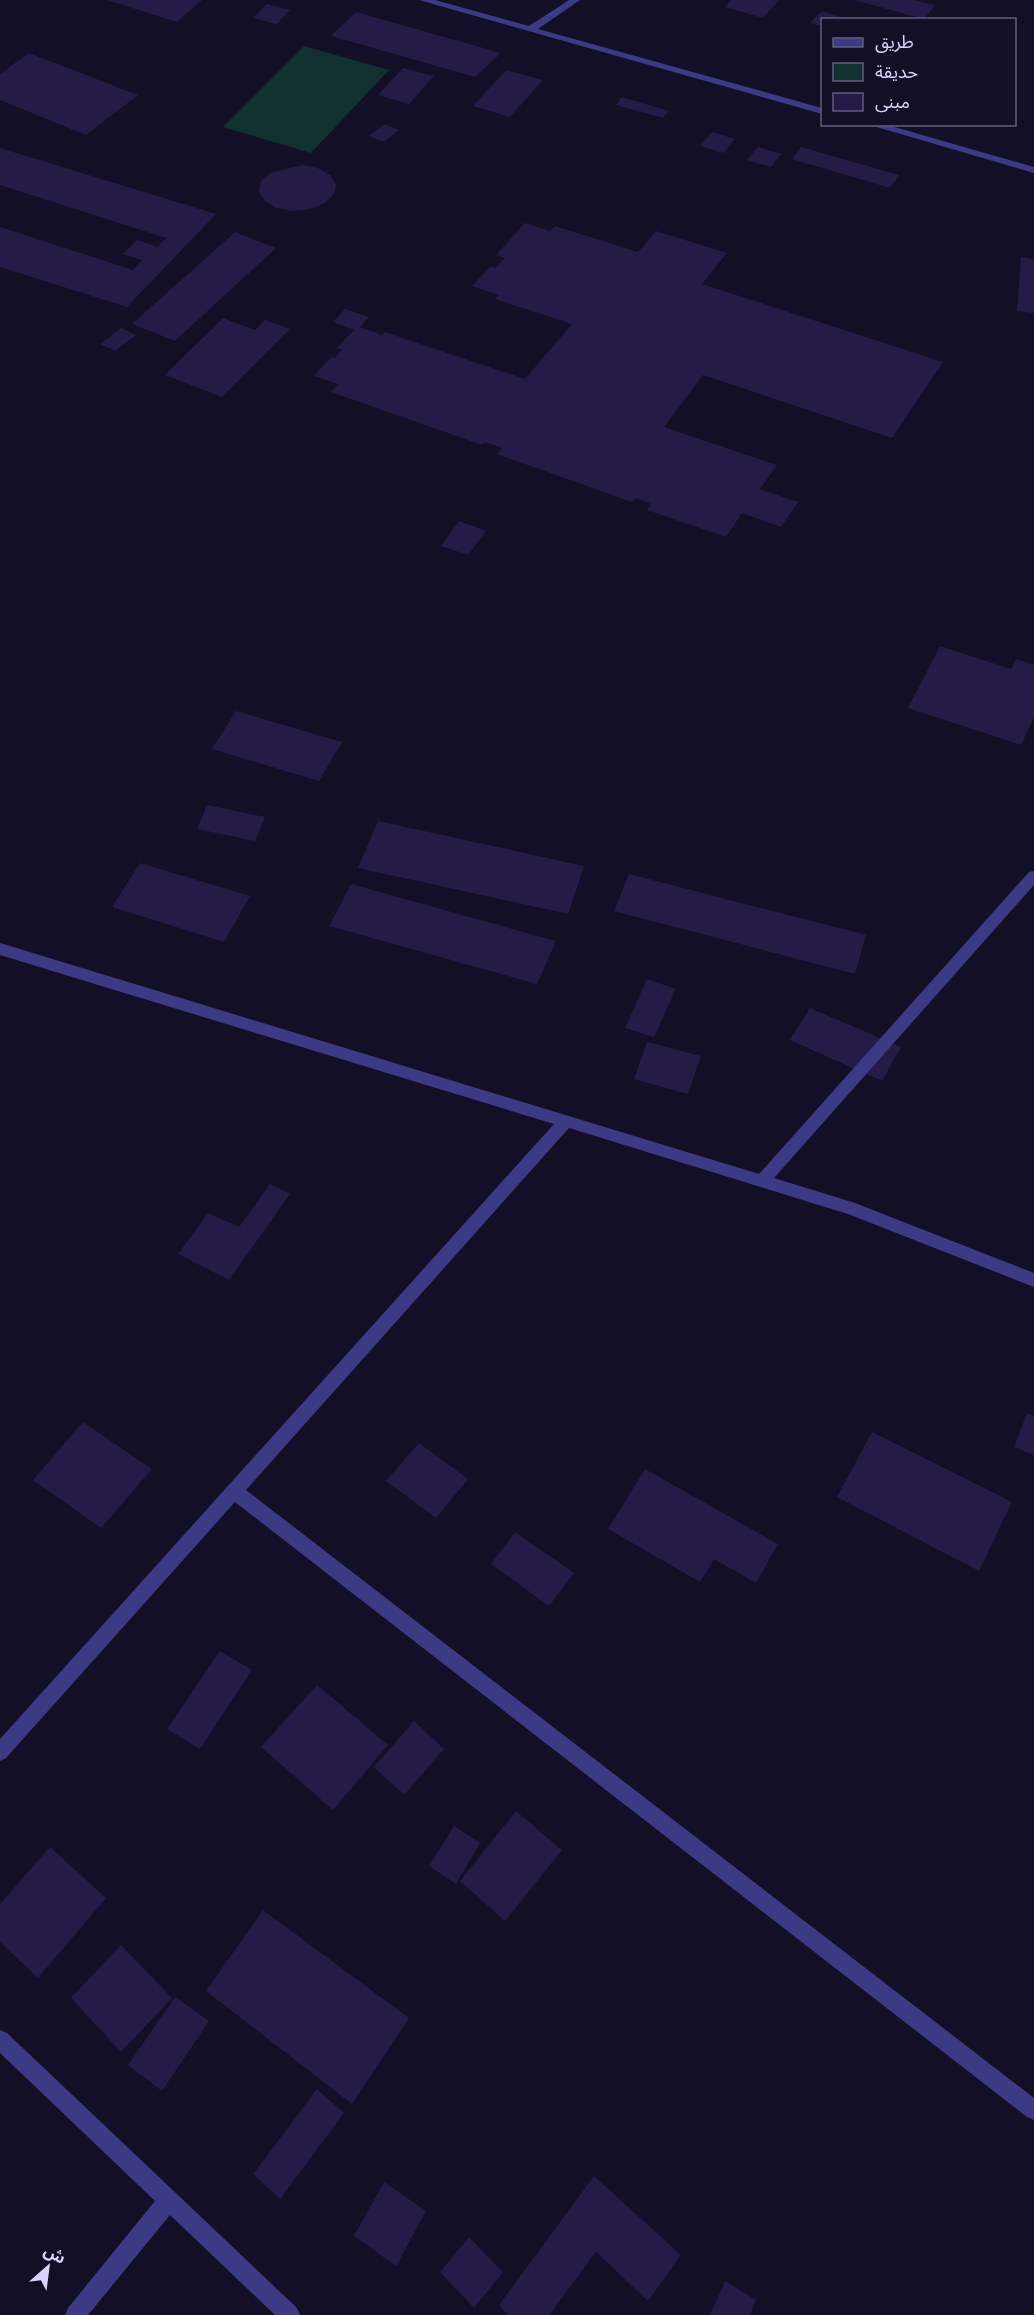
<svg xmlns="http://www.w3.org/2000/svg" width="1034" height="2315" font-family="'IBM Plex Sans','Noto Sans Arabic',sans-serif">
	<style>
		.green { fill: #12302f }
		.building { fill: #241b47 }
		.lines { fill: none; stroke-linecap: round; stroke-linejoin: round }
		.minor { fill: #3d3a85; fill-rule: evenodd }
	</style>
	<rect width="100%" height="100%" fill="#130f26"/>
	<path class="green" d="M304,46L389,70L311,153L223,127Z"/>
	<g class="building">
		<path d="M107,0H202L177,22Z"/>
		<path d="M731,0H779L763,18L725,7Z"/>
		<path d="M854,0H914L935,5L924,19Z"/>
		<path d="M267,4L290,10L277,24L253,18Z"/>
		<path d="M822,11L846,19V20H822V26L810,23Z"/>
		<path d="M356,12L501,53L475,77L331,36Z"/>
		<path d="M29,53L138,95L86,135L0,100V74Z"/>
		<path d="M403,68L434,76L409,104L378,95Z"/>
		<path d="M506,70L543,80L510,117L473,106Z"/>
		<path d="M622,97L669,111L663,118L616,105Z"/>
		<path d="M384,124L399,130L384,142L369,136Z"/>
		<path d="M712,132L735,139L723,153L700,146Z"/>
		<path d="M758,147L781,154L771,167L747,160Z"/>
		<path d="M801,147L899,175L890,188L792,159Z"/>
		<path d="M0,148L213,213L216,214L127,307L0,267V227L133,270L142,260L123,254L137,240L158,247L166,238L0,185Z"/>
		<path d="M302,165L318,168L330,175L336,184L334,194L325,203L310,209L293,211L276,208L265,201L259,192L261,181L270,173Z"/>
		<path d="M525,223L550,231L555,226L638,252L656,231L727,253L702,284L943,362L892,438L703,375L664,427L777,465L760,489L798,502L781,527L742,513L726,537L647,510L651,504L635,498L632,502L497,454L502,448L485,442L482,445L331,392L338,384L314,376L331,357L335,358L342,350L337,348L354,330L333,322L345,309L369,317L360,327L382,335L385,332L525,379L572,324L495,299L499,295L472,286L490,267L496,268L505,258L496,255Z"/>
		<path d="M235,232L276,248L175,341L132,324Z"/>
		<path d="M1021,257L1034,259V313L1017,311Z"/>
		<path d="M223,318L255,330L265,320L290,329L222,397L165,375Z"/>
		<path d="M121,328L136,335L115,351L100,344Z"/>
		<path d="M459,521L486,531L468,555L441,546Z"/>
		<path d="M940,646L1011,669L1016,659L1034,665V717L1021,745L908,708Z"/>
		<path d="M236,711L342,742L319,781L212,749Z"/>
		<path d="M207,805L265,817L255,841L197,829Z"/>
		<path d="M378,821L584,866L568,914L358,868Z"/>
		<path d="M140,863L250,896L224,942L112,907Z"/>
		<path d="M629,874L866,935L855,974L614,911Z"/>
		<path d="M351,884L556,941L537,984L329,926Z"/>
		<path d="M647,979L676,989L654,1037L625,1028Z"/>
		<path d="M810,1008L901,1047L882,1081L790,1040Z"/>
		<path d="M647,1042L701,1056L688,1094L634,1079Z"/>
		<path d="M270,1184L290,1194L229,1280L178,1254L208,1213L239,1227Z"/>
		<path d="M1027,1413L1034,1416V1455L1014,1447Z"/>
		<path d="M83,1422L152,1469L101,1528L33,1480Z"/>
		<path d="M872,1432L1012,1502L979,1571L837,1497Z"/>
		<path d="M419,1443L468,1479L436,1518L386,1481Z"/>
		<path d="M645,1469L778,1544L756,1583L714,1559L700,1582L608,1529Z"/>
		<path d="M515,1532L574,1573L549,1606L491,1564Z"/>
		<path d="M220,1651L252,1670L200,1749L167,1729Z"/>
		<path d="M317,1685L388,1745L333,1810L261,1747Z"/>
		<path d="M414,1721L444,1749L404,1795L374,1767Z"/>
		<path d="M516,1811L562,1850L505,1921L460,1881Z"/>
		<path d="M454,1826L480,1843L456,1884L429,1866Z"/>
		<path d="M50,1847L106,1898L38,1978L0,1942V1904Z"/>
		<path d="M263,1910L409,2018L352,2104L206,1991Z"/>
		<path d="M121,1945L172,1998L121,2052L71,1998Z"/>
		<path d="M175,1997L209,2021L162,2091L128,2065Z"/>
		<path d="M317,2089L344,2113L280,2199L253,2174Z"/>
		<path d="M594,2176L681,2255L648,2301L596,2252L549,2315H508L499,2305Z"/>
		<path d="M384,2182L426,2211L396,2266L354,2236Z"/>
		<path d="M469,2237L503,2272L474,2308L440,2272Z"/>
		<path d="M725,2281L756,2300L750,2315H710Z"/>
	</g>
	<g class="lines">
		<g class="minor">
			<path d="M419,0H435L529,26L569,0H580L538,29L822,108V114Z"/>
			<path d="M866,124H884L1034,167V173Z"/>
			<path d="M1034,871V885L774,1178L855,1203L1034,1273V1287L848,1214L569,1128L246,1490L1034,2098V2120L1027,2117L235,1502L6,1758L0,1761V1739L554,1124L0,955V943L759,1174L1029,872Z"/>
			<path d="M0,2030L7,2033L297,2308L300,2315H275L170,2215L88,2315H65L68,2308L155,2201L0,2053Z"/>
		</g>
	</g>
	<rect x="821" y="18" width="195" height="108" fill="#130f26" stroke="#625e7d" stroke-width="1.5"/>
	<rect x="833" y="38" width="30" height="9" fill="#3d3a85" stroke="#625e7d" stroke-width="1.5"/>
	<text x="875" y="48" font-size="18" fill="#d9d4ff">طريق</text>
	<rect x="833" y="63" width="30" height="18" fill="#12302f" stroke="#625e7d" stroke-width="1.5"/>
	<text x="875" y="78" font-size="18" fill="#d9d4ff">حديقة</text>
	<rect x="833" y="93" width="30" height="18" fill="#241b47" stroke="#625e7d" stroke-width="1.5"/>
	<text x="875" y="108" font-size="18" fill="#d9d4ff">مبنى</text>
	<g transform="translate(48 2267) rotate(28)" stroke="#130f26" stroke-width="4.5" paint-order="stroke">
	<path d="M0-4.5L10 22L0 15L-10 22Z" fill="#d9d4ff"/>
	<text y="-9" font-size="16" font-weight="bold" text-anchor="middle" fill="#d9d4ff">ش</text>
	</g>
</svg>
